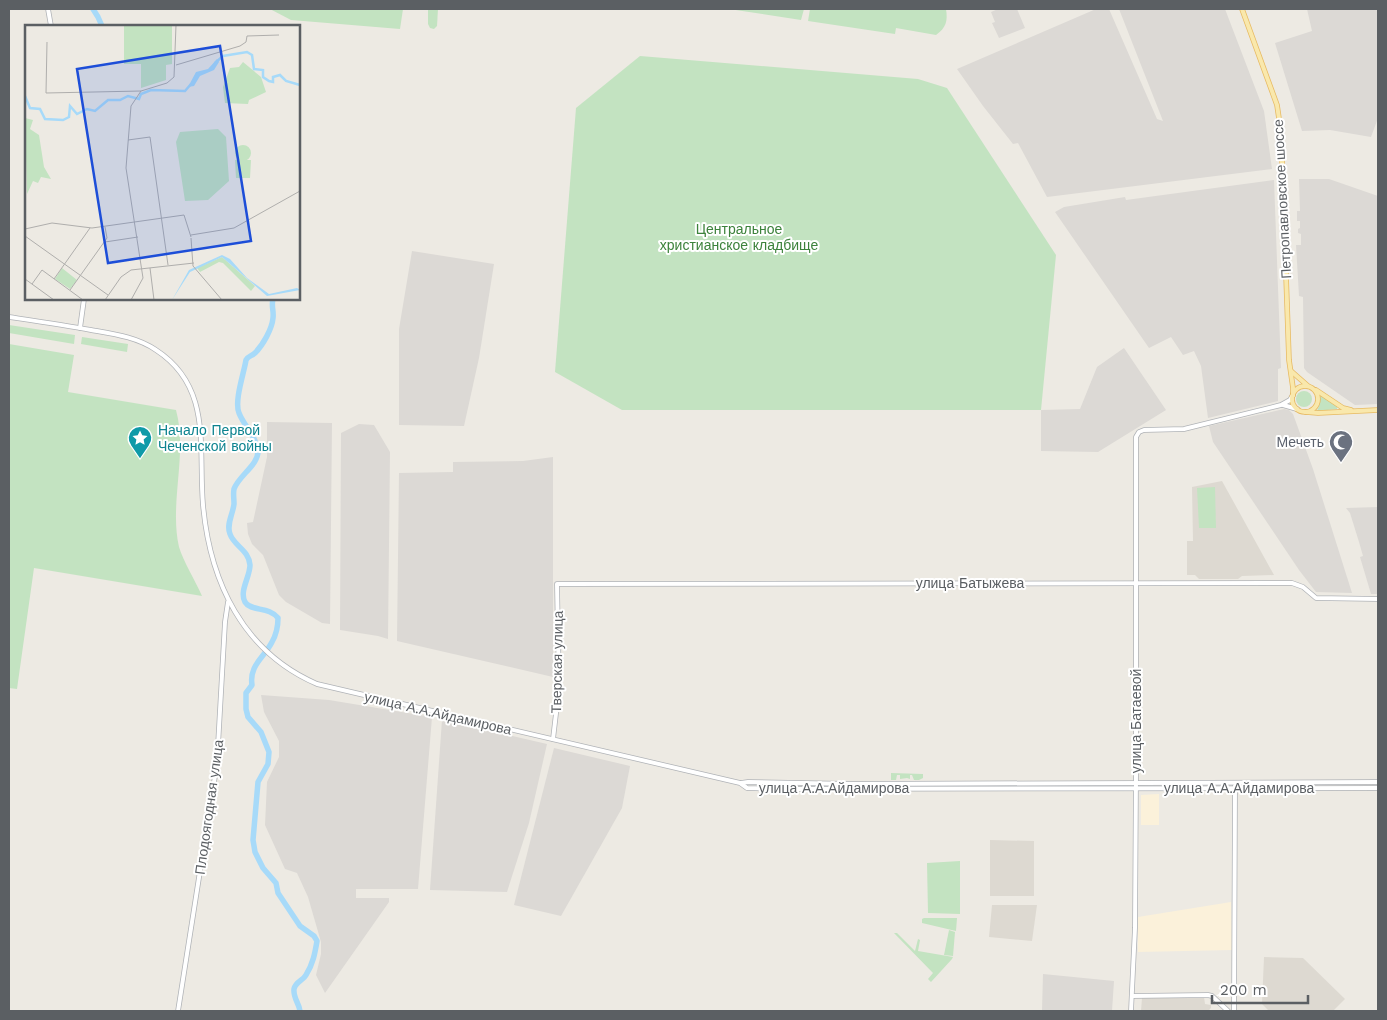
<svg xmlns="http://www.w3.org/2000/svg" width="1387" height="1020" font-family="'Work Sans',sans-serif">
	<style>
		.commercial { fill: #fbf1da }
		.industrial { fill: #dcd9d5 }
		.education { fill: #ddd9d1 }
		.green { fill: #c3e3c1 }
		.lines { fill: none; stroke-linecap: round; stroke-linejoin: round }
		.river { stroke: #a7daf9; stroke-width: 5.5 }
		.secondary-casing { stroke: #b0b3b7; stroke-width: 5.5 }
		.primary-casing { stroke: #e7ba62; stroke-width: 5.5 }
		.secondary { stroke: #fff; stroke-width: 4 }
		.primary { stroke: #f9e8ac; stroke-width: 4 }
		.labels { text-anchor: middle; stroke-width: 4; stroke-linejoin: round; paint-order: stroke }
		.street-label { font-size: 14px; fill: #5b5f63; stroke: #fff }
		.park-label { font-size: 14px; fill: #3c823b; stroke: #fff }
		.culture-label { font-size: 14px; fill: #0d838f; stroke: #fff; text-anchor: start }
		.worship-label { font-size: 14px; fill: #5b616d; stroke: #fff; text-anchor: end }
		.inset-river { fill: none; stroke: #a7daf9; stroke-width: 2.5 }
		.inset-road { fill: none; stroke: #afaeac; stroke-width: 1 }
		.view { fill: #1d4ed8; fill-opacity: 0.15; stroke: #1d4ed8; stroke-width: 2.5 }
		.inset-edge { fill: none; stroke: #5b5f63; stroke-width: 2.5 }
	</style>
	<rect width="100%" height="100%" fill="#edeae3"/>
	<g class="commercial">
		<path d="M1159,794V825H1141V795Z"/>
		<path d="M1231,902L1232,950L1138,952V917Z"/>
	</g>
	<g class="industrial">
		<path d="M998,9H1017L1025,28L999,38L992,23L995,22L991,12Z"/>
		<path d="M1096,9H1109L1157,119L1163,121L1119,9H1225L1264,111L1272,169L1047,197L1018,143L1013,144L983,106L957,69Z"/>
		<path d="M1307,9H1378V118L1371,137L1330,130L1302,131L1275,43L1312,31Z"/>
		<path d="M1299,179H1329L1378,196V404L1355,405L1307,372L1304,368L1303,297L1299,296L1296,245H1301V234L1298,233V229L1300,228V221H1297V211H1300Z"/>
		<path d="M1274,180L1281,368L1278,369V401L1208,418L1201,366L1194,351L1183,355L1171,337L1149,348L1055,212L1064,207L1125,197L1126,200Z"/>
		<path d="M412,251L494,264L479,358L464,426L399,425V329Z"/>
		<path d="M1124,348L1166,410L1098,452L1041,451V410L1080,409L1097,367Z"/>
		<path d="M1284,409L1289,410L1293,414L1313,469L1352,593L1316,592L1299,570L1213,442L1209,426Z"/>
		<path d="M267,422L332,423L330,624L322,623L286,602L279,595L263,555L252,544L248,534L247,523L253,522L267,457Z"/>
		<path d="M359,424L374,425L390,452L388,639L378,636L340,630L341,433Z"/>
		<path d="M553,457V677L397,641L399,473L453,472V462L523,461Z"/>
		<path d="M1378,507V594H1371L1360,557L1363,556L1359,542L1350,513L1346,508Z"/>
		<path d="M261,695L329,700L432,717L418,889H356V898H389V902L325,993L316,975L321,954V942L308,897L297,873L285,869L265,825L267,782L279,757V741L264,712Z"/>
		<path d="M442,720L547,744L529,823L507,892L430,890Z"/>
		<path d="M554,748L630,766L622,808L561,916L514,905Z"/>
		<path d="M1043,974L1114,981L1112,1011H1042Z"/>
	</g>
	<g class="education">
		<path d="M1222,481L1274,575L1242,576L1238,579H1199L1195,575H1187V541H1193L1192,487Z"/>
		<path d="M990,840L1034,841V896H990Z"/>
		<path d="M992,905H1037L1032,941L989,937Z"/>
		<path d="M1264,957L1303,958L1345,999L1333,1011H1269L1262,1004Z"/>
		<path d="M1204,997L1205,1004L1211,1005V1008L1208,1011H1141L1142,998Z"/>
	</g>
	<g class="green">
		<path d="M270,9H403L400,29L291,20Z"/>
		<path d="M428,9H438L437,26L434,29L430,28L428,24Z"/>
		<path d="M729,9H804L801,20Z"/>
		<path d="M810,9H946C948,21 946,28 936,35L896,28L895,34L808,21Z"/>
		<path d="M640,56L918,79L947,88L1056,255L1041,410H622L555,372L576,108Z"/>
		<path d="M9,325L75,335L74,344L9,333Z"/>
		<path d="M82,337L128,344L127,352L81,344Z"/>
		<path d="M9,344L74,355L68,392L176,410C188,454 169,503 179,547C183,561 196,582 202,596L34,568L17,689L9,688Z"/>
		<circle cx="1304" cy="399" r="8"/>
		<path d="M1320,395L1337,406V409L1317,411L1320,403Z"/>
		<path d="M1215,487L1216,528H1199L1197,488Z"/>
		<path d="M891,773L923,774V778L919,780H914L912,775H910V779L907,778L900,779V775H897L896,780H891Z"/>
		<path d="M960,861V914L928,913L927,863Z"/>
		<path d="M924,918H957L956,931L922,923V919Z"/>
		<path d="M949,930L955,932L953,956L944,955Z"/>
		<path d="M894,933H897L915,951L918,939L920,940L918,951L953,957L952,959L931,982L928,979L933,973Z"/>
	</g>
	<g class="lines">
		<g class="river">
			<path d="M93,9L98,17L102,26"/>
			<path d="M273,299C271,306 274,311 273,318C272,329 263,345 255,353C252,356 248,356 246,360C244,373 234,401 239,413C244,426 256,436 258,450C259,465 239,475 234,489C233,494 234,498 234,504C233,514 226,524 230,534C234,546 249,550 250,565C250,577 239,591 245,602C251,612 269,606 278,618C278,627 276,635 272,642C264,658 249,665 252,685L246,693V709L248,717L261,732L269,752L268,764L258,782L253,840L255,852L263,868L276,883L278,893L300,926L314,936L317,941C315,953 313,964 306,975C303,981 296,981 294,989C293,998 299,1003 300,1011"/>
		</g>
		<g class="secondary-casing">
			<g id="secondary">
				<path d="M48,9L51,26"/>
				<path d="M9,317C36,321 64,325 91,330C114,334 137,337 156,350C213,387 198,448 203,505C210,582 243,652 317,684L740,783L747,788L785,789L1378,788"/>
				<path d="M80,328L84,299"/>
				<path d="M1283,405L1297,409"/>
				<path d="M553,739L559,688L557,584L1292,583L1303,587L1316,598L1378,599"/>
				<path d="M741,783L748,782L854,784L1378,782"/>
				<path d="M1132,996L1208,995L1212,996L1228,1011"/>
				<path d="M178,1011L217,763L225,622L228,602"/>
				<path d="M1131,1011L1135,928L1136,773V437L1139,432L1144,430L1184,429L1281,405L1290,400L1293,395"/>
				<path d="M1234,1011L1235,786"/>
			</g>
		</g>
		<g class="primary-casing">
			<g id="primary">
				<path d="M1242,9L1277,105L1281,132L1289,360L1293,388V395"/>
				<path d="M1291,371L1308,386"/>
				<circle cx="1305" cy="399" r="13"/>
				<path d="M1316,390L1343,408L1351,410"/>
				<path d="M1306,412L1318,413L1378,410"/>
			</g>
		</g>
		<use href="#secondary" class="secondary"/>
		<use href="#primary" class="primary"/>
	</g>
	<defs>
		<g id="sight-pin" transform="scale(1.25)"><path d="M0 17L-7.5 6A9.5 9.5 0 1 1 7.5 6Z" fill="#0f9aa8" stroke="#fff"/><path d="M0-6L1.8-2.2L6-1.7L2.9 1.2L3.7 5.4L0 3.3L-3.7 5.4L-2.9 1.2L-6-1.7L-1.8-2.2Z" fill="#fff"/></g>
		<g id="mosque-pin" transform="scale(1.25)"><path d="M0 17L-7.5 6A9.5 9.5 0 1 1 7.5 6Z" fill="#6b7280" stroke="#fff"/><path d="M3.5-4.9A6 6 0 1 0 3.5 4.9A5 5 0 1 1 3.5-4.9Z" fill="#fff"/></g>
	</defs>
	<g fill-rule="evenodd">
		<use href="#sight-pin" x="140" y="438"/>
		<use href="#mosque-pin" x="1341" y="442"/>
	</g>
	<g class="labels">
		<g class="street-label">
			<text transform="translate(1282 199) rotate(-93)" y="5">Петропавловское шоссе</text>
			<text x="970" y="588">улица Батыжева</text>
			<text transform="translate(557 662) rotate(-89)" y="5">Тверская улица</text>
			<text transform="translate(438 713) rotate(13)" y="5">улица А.А.Айдамирова</text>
			<text transform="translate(1136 721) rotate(-90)" y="5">улица Батаевой</text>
			<text x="834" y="793">улица А.А.Айдамирова</text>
			<text x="1239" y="793">улица А.А.Айдамирова</text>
			<text transform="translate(209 807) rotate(-82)" y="5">Плодоягодная улица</text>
		</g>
		<g class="park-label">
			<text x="739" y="234">Центральное<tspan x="739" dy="16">христианское кладбище</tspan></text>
		</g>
		<g class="culture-label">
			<text x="158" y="435">Начало Первой<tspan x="158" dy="16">Чеченской войны</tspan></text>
		</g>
		<g class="worship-label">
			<text x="1324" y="447">Мечеть</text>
		</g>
	</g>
	<g transform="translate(25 25)">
		<rect width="275" height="275" fill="#edeae3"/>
		<path d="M99,0H147V39L141,40V55L116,63V39H99ZM218,37L236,52L241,67L224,75L223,79L200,78L198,62L205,43L214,42ZM0,93L8,95L5,104L14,110L19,142L26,154L16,152L13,158L8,156L2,169ZM193,104L201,112L204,156L183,175L160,176L151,117L155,107ZM210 128a8 8 0 1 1 16 0a8 8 0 1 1-16 0ZM210,135H226L225,153H211ZM197,232L230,261L226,266L198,238L194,237L175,247L172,243ZM37,243L52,255L45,264L30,254Z" fill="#c3e3c1"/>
		<path d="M192,34L194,37L189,45L175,51L169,61L163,62L171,47L183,44ZM197,230L205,234L222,253L244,269L272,263L275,265L242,271L197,232L165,247L147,275L164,245Z" fill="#a7daf9"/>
		<path class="inset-river" d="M190,38L198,31L222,27L227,30L229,44L238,45V52L244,56L248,57V52L255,50L261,56L275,60M0,71L5,83L15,84L20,94L38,95L44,92L45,81L52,89L62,84L70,86L83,75H95L103,71L114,74L116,69L126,65L160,66L166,59"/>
		<path class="inset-road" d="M22,17L21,68L116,66M151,40L215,21L221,17L222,11L254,10M103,115L125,112L143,240M0,204L27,198L67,203L159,190L166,212M166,210L209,203L275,166M0,211L83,270M166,213L168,241L197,275M80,217L113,212M125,243L129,275M0,254L29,275M29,254L65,203M7,259L17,245L58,275M45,265L82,213L80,202M80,275L96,252L106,245L169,238M106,275L118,253L101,143L106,81L116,66L142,58L149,52L151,0"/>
		<path class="view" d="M195,21L226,216L83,238L52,44Z"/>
		<rect width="275" height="275" class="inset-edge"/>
	</g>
	<rect width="1387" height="1020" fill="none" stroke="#5b5f63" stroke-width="20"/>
	<path d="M1212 995v8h96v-8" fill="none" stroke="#5b5f63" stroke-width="2.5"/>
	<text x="1220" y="995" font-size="15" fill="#5b5f63" stroke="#ffffff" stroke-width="4" paint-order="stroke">200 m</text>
</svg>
